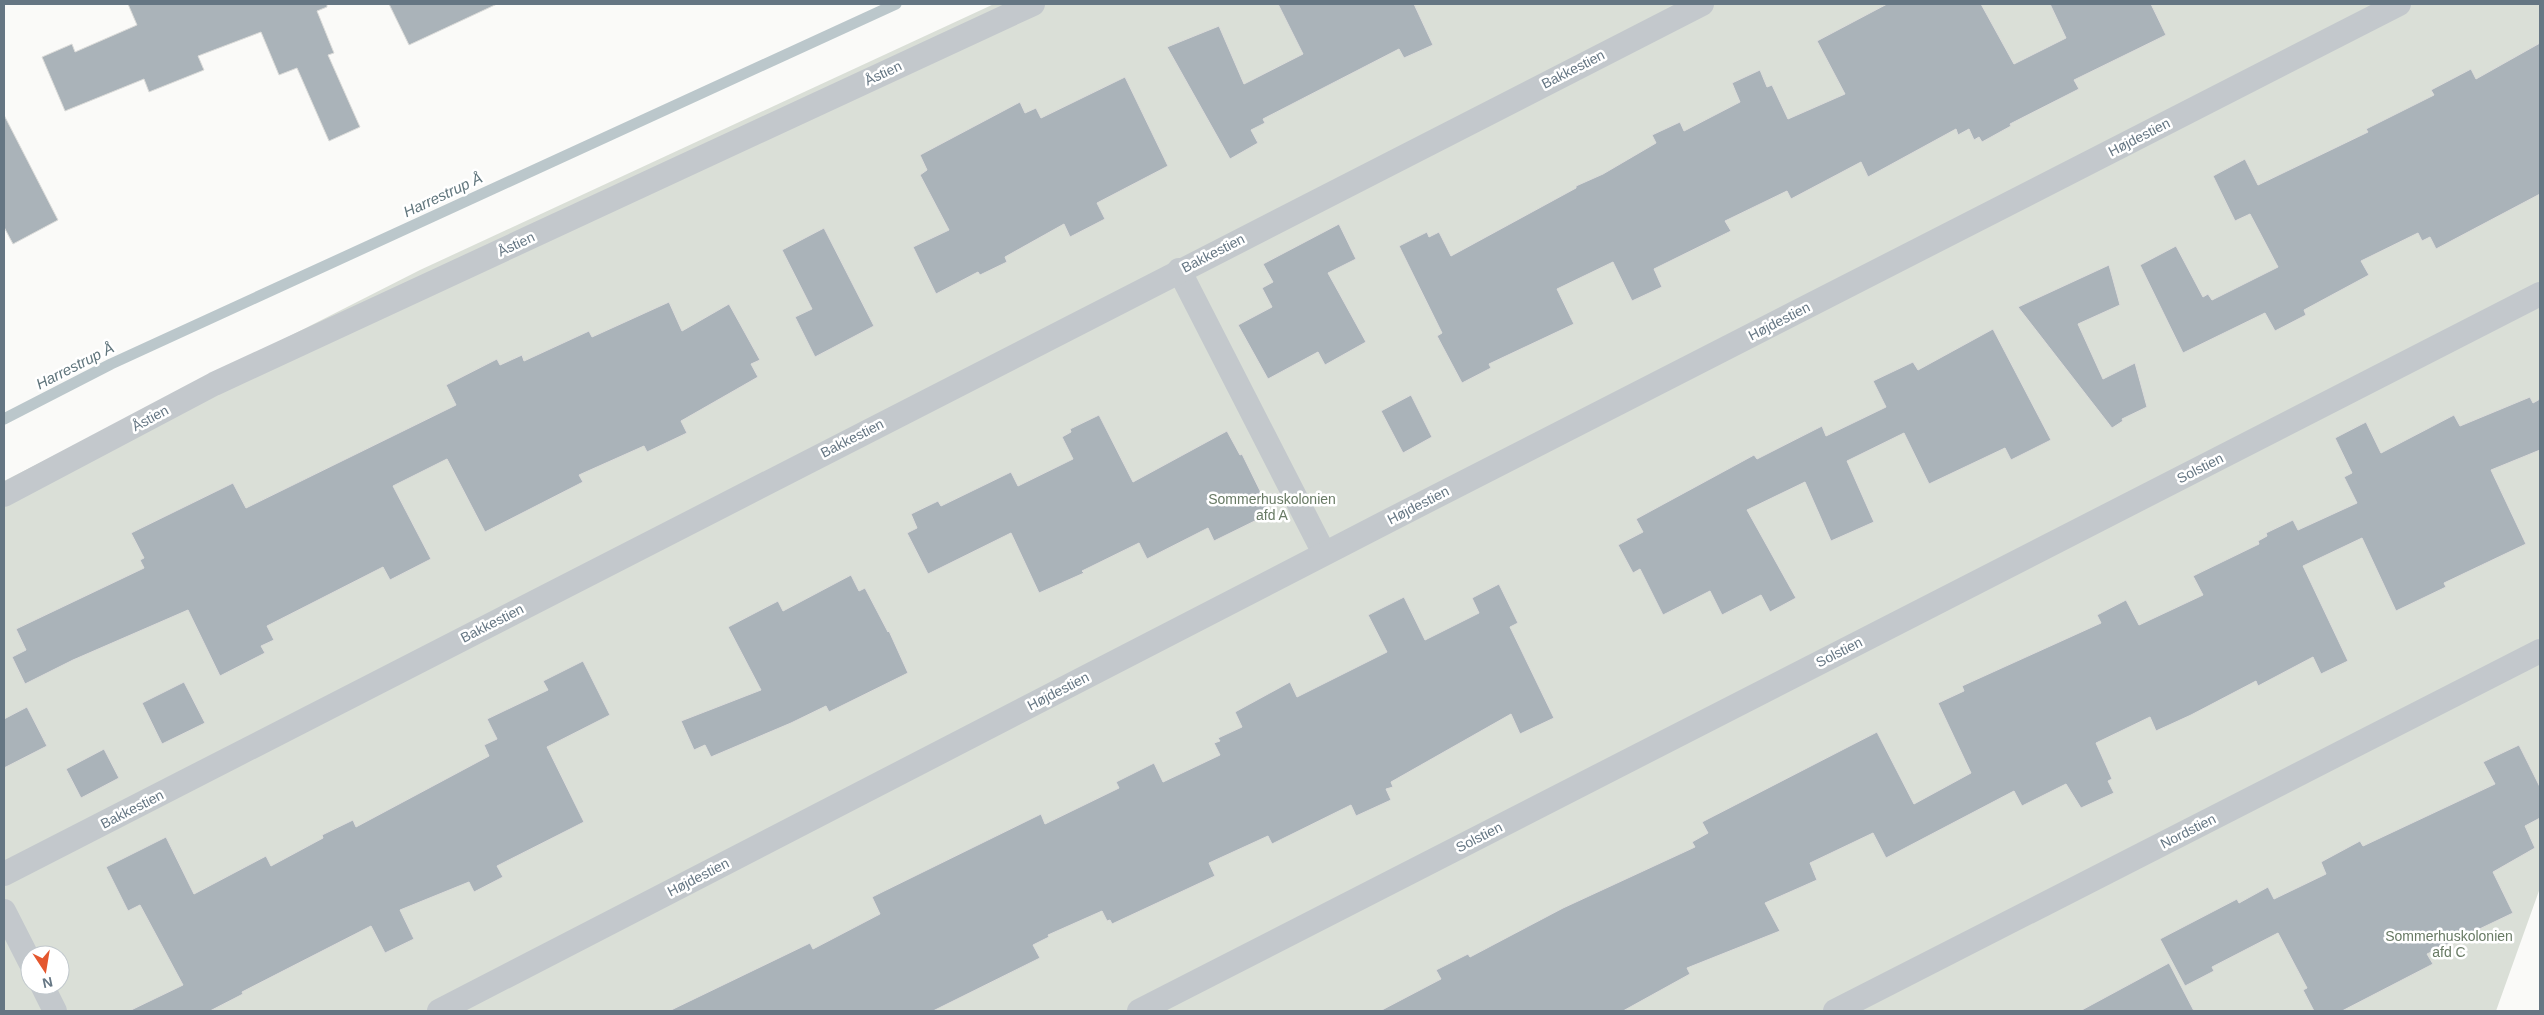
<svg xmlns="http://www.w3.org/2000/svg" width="2544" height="1015" font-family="Helvetica,sans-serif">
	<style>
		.green { fill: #dadfd7; fill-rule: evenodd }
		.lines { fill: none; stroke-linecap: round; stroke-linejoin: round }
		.stream { stroke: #bbc7cb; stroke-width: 11 }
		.building { fill: #aab3b9; stroke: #dcdcda }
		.service { stroke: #c3c8cc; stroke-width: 24 }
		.labels { text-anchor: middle; stroke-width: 5; stroke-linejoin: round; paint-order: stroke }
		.street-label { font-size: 14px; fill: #657683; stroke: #fff }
		.park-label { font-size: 14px; fill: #687a64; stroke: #fff }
		.water-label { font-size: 15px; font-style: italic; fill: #60757c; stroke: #fff }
	</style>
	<rect width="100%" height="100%" fill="#fafaf8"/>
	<path class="green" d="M994,4H2540V888L2496,1011H4V481L420,270ZM30,955H60V985H30Z"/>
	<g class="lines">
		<path class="stream" d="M4,419L111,364L896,4"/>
	</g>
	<g class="building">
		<path d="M128,4H327V7L317,11L334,53L328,55L360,127L329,141L297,68L279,75L261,32L198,56L204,70L149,92L144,79L65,111L42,57L72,44L75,52L137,25Z"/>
		<path d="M389,4H497L409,45Z"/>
		<path d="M1278,4H1414L1433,45L1404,58L1399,49L1263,119L1265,123L1251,130L1258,143L1230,159L1167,47L1219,26L1244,84L1303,54Z"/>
		<path d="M1887,4H1981L2014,64L2066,38L2050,4H2151L2166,35L2074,80L2079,89L2010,124L2011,126L1982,142L1979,137L1974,140L1969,129L1958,135L1956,129L1868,177L1861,162L1791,199L1787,191L1725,221L1731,231L1654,269L1662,287L1632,301L1613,262L1557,289L1574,324L1489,364L1491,368L1462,383L1437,336L1442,333L1399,246L1427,232L1429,237L1439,232L1451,256L1576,188V186L1603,174L1656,143L1652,135L1680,122L1684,131L1740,102L1732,83L1760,70L1767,87L1772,85L1788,119L1845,94L1817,41Z"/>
		<path d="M2540,43V194L2436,249L2430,237L2422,241L2418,233L2361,261L2369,275L2304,310L2306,315L2275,331L2265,313L2183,353L2140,265L2176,246L2203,297L2208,294L2212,300L2278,267L2250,214L2235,221L2213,176L2245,159L2258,185L2368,132L2366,129L2434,95L2431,90L2471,69L2476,79Z"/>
		<path d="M1125,77L1168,166L1097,203L1105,219L1070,237L1064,224L1005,257L1007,262L980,275L978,272L936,294L913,247L949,230L920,175L927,170L920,155L1020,102L1025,113L1036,108L1041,118Z"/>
		<path d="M4,115L58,220L13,244L4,227Z"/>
		<path d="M1339,224L1356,259L1328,273L1366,342L1325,365L1318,352L1268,379L1238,325L1272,307L1262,288L1273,282L1263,264Z"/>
		<path d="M824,228L874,326L815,357L795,317L812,309L782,250Z"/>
		<path d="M2109,265L2120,305L2078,324L2103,379L2135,363L2147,407L2122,419L2123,421L2112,428L2018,307Z"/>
		<path d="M669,302L682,331L729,304L760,360L751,364L758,377L681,421L687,433L647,452L644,446L579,475L583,482L485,532L447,459L393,486L431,559L390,580L383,567L267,626L274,640L261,646L265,653L220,676L188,610L73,660L25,684L12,657L26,650L16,629L144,568L140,560L144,558L131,533L233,483L246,508L456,405L446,385L497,359L500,365L522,355L524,361L589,331L592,337Z"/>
		<path d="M1993,329L2051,440L2011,460L2005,448L1929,484L1904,433L1847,461L1874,522L1831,541L1805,482L1747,510L1796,598L1770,612L1761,595L1722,615L1710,591L1663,615L1640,569L1633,573L1618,545L1643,532L1636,519L1754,455L1757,459L1822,426L1826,436L1886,407L1873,381L1913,362L1918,370Z"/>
		<path d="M1411,395L1432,437L1403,453L1381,411Z"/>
		<path d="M2530,397L2533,403L2540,399V450L2491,470L2526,544L2444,583L2446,587L2396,611L2362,538L2303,566L2348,661L2321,674L2313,657L2258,686L2256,681L2191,715L2156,731L2150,717L2096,743L2112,779L2108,781L2114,793L2081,808L2066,784L2022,806L2014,791L1886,858L1873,833L1810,863L1817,880L1765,903L1780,931L1687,968L1690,974L1623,1011H1380L1441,979L1436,970L1468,954L1470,957L1563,908L1695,847L1692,842L1708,833L1702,822L1877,732L1914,804L1971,773L1938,703L1964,691L1962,686L2101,623L2097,615L2126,600L2139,625L2203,595L2193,576L2259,544L2258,541L2267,536L2266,533L2293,520L2298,530L2357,503L2344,477L2352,473L2335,438L2366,422L2381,453L2454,415L2460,426Z"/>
		<path d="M1099,415L1133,482L1227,431L1240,455L1242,454L1271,513L1214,541L1208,528L1147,559L1139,543L1082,571L1084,573L1039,593L1011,533L928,574L907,533L917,528L911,514L938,501L941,506L1011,472L1018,486L1073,459L1062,437L1071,432L1070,429Z"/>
		<path d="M851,575L859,591L865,588L888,632L889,631L908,673L829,712L826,706L791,723L711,757L705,745L694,750L681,721L761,690L728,627L778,601L783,611Z"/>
		<path d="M1499,584L1518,623L1510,627L1554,718L1520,734L1511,714L1391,782L1393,787L1386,789L1391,800L1356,816L1351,805L1272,844L1268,836L1209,863L1215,876L1112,924L1110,920L1107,921L1102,911L1048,935L1049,937L1033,945L1040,958L933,1011H669L810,943L813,949L880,914L872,897L1041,814L1045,824L1119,788L1116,782L1154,763L1163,782L1220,755L1214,743L1220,741L1218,738L1242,727L1235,712L1290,682L1297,697L1387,652L1368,615L1404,597L1425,640L1479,613L1472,598Z"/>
		<path d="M583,661L610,715L547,747L584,822L497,866L503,877L474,892L469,882L400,910L414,939L385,953L371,926L242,992L243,994L210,1011H129L183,985L140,905L128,911L106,867L166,837L194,894L266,856L271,866L323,838L322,835L353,820L356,827L489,756L484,745L497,739L487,719L548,690L543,681Z"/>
		<path d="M184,682L205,723L162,744L142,703Z"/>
		<path d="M27,707L47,746L4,768V719Z"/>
		<path d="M2519,745L2540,787V818L2525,826L2535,848L2493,872L2513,913L2427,954L2433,964L2342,1011H2314L2303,990L2307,988L2278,933L2212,967L2214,971L2185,986L2160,939L2237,899L2239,903L2268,887L2274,899L2326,874L2321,862L2360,841L2363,846L2495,784L2483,762Z"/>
		<path d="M104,749L119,778L81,798L66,769Z"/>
		<path d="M2169,963L2194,1011H2080Z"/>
	</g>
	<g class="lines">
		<g class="service">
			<path d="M1179,270L1324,553"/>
			<path d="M4,495L214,384L1033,4"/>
			<path d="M4,874L1702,4"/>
			<path d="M4,911L30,962"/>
			<path d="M42,985L55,1011"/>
			<path d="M439,1011L1390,520L2399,4"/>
			<path d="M1139,1011L2540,294"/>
			<path d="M1835,1011L2540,651"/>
		</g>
	</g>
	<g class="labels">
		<g class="street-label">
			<text transform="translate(1573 69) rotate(-27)" y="5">Bakkestien</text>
			<text transform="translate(883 73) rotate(-25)" y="5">Åstien</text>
			<text transform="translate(2139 137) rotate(-27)" y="5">Højdestien</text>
			<text transform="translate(516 244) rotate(-25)" y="5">Åstien</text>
			<text transform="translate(1213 253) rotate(-27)" y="5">Bakkestien</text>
			<text transform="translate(1779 321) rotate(-27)" y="5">Højdestien</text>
			<text transform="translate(150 418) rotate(-28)" y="5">Åstien</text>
			<text transform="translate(852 438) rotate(-27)" y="5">Bakkestien</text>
			<text transform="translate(2200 468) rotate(-27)" y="5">Solstien</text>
			<text transform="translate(1418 505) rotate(-27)" y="5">Højdestien</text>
			<text transform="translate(492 623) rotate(-27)" y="5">Bakkestien</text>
			<text transform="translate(1839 652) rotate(-27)" y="5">Solstien</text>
			<text transform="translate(1058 691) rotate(-27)" y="5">Højdestien</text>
			<text transform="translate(132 809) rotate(-27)" y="5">Bakkestien</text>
			<text transform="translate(2188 831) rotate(-27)" y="5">Nordstien</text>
			<text transform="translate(1479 837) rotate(-27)" y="5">Solstien</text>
			<text transform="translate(698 877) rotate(-27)" y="5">Højdestien</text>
		</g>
		<g class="park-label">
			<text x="1272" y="504">Sommerhuskolonien<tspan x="1272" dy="16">afd A</tspan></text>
			<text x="2449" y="941">Sommerhuskolonien<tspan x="2449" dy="16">afd C</tspan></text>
		</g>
		<g class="water-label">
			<text transform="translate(443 195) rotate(-25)" y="5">Harrestrup Å</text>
			<text transform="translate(75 366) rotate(-27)" y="5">Harrestrup Å</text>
		</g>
	</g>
	<rect width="2544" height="1015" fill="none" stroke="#657683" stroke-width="10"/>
	<g transform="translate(45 970) rotate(168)"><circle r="24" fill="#ffffff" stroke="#c1c8cd"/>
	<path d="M0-4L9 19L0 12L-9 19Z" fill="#e4572e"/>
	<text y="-8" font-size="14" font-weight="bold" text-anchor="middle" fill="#657683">N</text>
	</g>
</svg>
